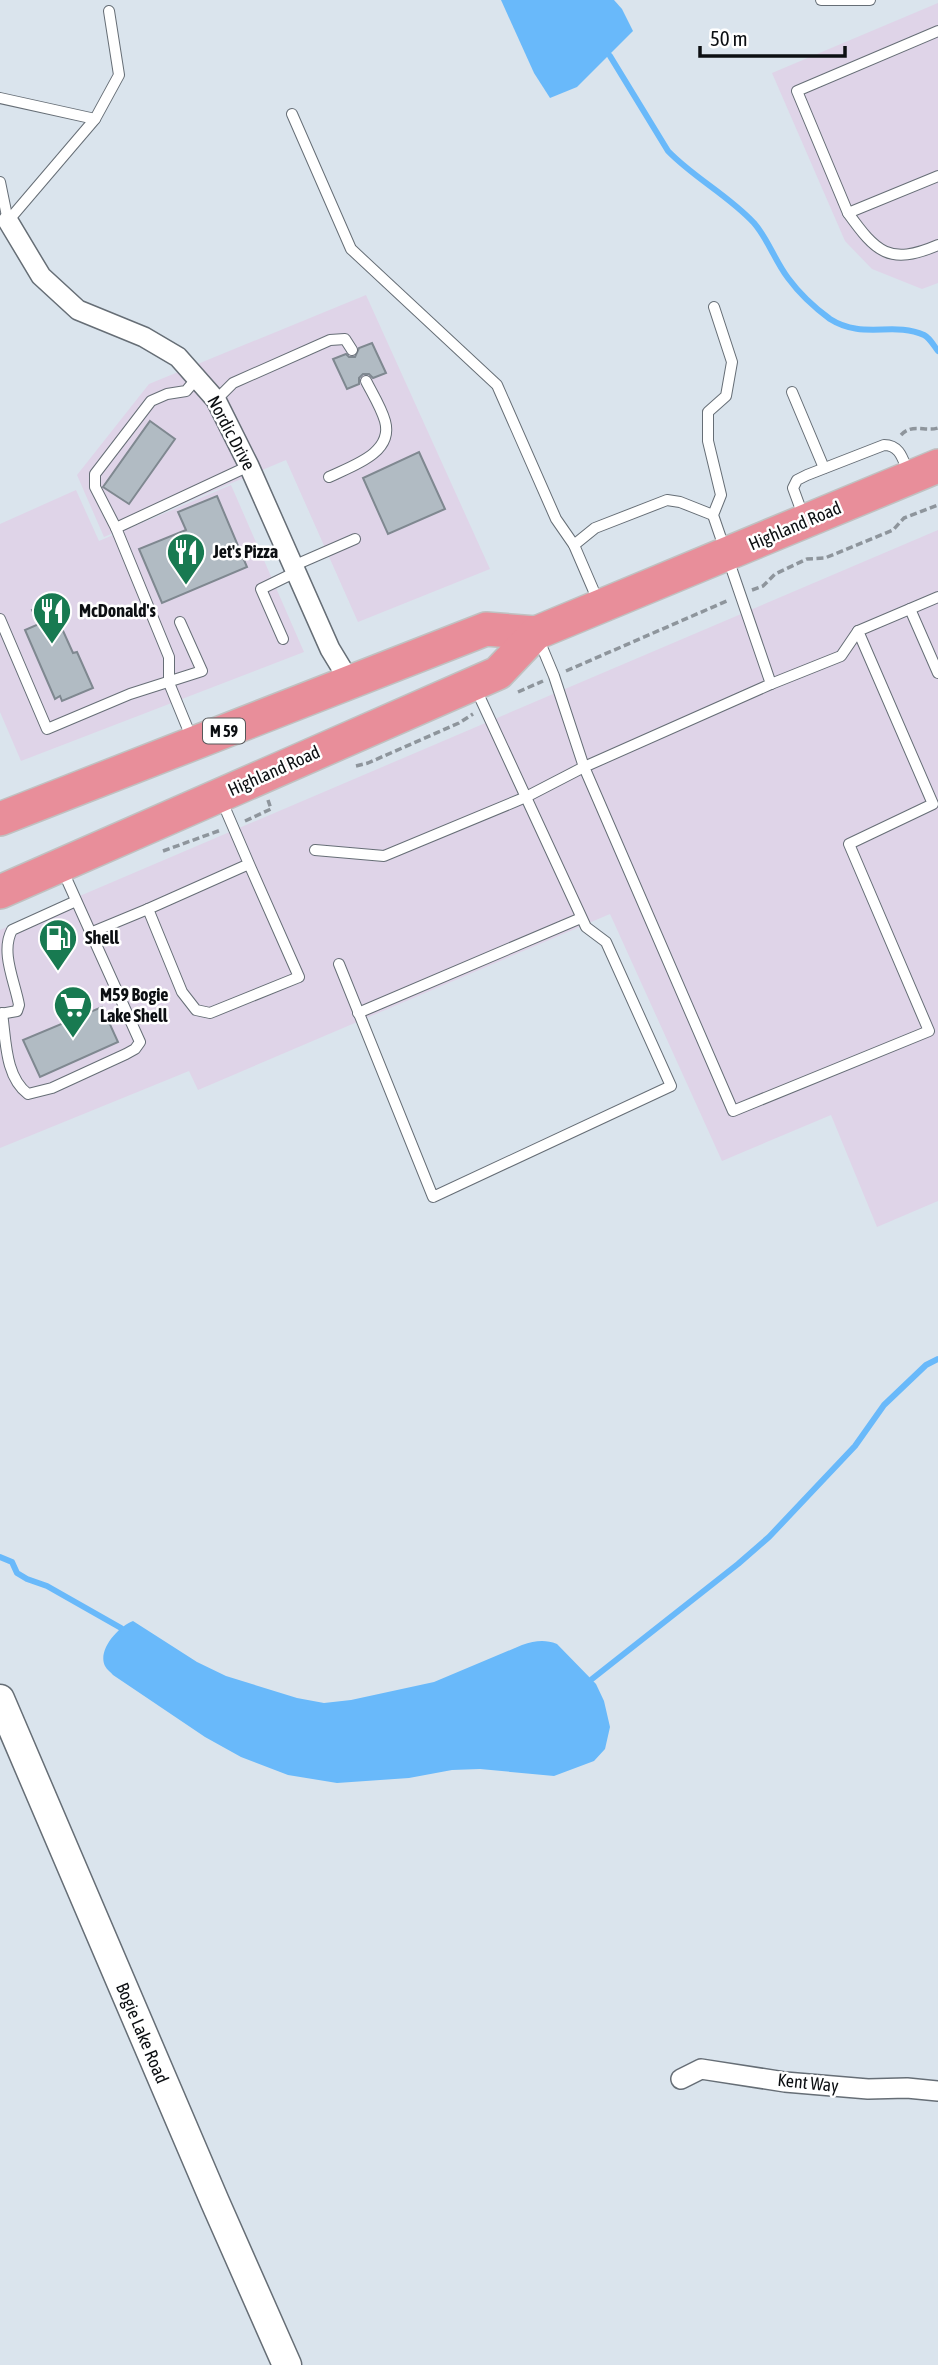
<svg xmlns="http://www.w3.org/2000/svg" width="938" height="2365" font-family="'Asap Condensed',sans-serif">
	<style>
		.commercial { fill: #dfd4e8 }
		.water { fill: #69b9fa }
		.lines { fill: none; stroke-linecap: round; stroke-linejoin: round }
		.stream { stroke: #69b9fa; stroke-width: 6 }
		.building { fill: #b1bbc3; stroke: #7f8890; stroke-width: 2 }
		.service-casing { stroke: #666e76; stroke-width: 12 }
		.minor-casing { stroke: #666e76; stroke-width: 22 }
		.secondary-casing { stroke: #666e76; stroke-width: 31 }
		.trunk-casing { stroke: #c0c1c1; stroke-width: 36 }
		.path { stroke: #8e959c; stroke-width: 3.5; stroke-dasharray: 7 3.5; stroke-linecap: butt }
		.service { stroke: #fff; stroke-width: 10 }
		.minor { stroke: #fff; stroke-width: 19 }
		.secondary { stroke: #fff; stroke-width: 28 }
		.trunk { stroke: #e88e9a; stroke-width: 33 }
		.labels { text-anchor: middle; stroke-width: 5; stroke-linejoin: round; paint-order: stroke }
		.shield { fill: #fff; stroke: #555759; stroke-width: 2 }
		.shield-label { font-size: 16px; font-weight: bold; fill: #0c0f12 }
		.street-label { font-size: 18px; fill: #0c0f12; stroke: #fff }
		.poi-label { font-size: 18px; font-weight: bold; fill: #0c0f12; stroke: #fff; text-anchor: start }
	</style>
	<rect width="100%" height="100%" fill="#dae4ed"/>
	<g class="commercial">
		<path d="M938,3V283L922,289L872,269L845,241L772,73Z"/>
		<path d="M366,295L490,569L358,622L286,460L104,537L77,475L149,384Z"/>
		<path d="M231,485L304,652L21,761L0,712V524L76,490L99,541Z"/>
		<path d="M938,530V1201L877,1227L831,1115L722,1161L610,914L198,1090L189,1071L0,1148V930Z"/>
	</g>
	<g class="water">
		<path d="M501,0H614L622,9L633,31L577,87L550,98L534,73Z"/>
		<path d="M133,1621L197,1662L226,1676L297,1698L324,1703L351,1700L434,1682L522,1645C535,1641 544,1639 557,1644L596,1684L604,1701L610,1727L605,1749L594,1761L554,1776L480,1769L452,1770L409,1778L337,1783L288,1775L241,1757L205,1737L113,1675C111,1672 107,1670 105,1666C97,1650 119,1626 133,1621Z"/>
	</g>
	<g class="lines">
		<g class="stream">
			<path d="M610,56L668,151C694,178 728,195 754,223C768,239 775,261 788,278C799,293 815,308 830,319C863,340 893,321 924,335C930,338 934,346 938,351"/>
			<path d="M0,1557L12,1562L17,1573L27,1579L47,1586L121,1628"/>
			<path d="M592,1679L738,1564L769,1537L855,1446L884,1405L926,1365L938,1359"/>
		</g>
	</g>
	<g class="building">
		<path d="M372,343L386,373L373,378L369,374H363L359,378V384L347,389L333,359L346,354L349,357H355L359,348Z"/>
		<path d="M150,421L175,439L129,504L103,487Z"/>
		<path d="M419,452L445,509L388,534L363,478Z"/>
		<path d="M217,496L247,567L162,603L139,549L186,530L178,512Z"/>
		<path d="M50,602L73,653L77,652L93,688L62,701L60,696L55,699L25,630L39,624L32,610Z"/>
		<path d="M102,1007L118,1042L40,1077L23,1040Z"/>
	</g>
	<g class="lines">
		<g class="service-casing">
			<g id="service">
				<path d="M821,0H870"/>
				<path d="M938,31L797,91L848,213L938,176"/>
				<path d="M0,98L95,119"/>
				<path d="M292,114L351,249L497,385L556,519L574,545L599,603"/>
				<path d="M0,182L8,221"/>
				<path d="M848,213C876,252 889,266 938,245"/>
				<path d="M8,221L95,119L119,75L109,11"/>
				<path d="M714,307L732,362L726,396L708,412V441L721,495L713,515L771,684L584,767L733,1111L929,1031L849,844L933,804L858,631L938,597"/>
				<path d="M792,392L824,468"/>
				<path d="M216,400L233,383L330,340L345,339L352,350"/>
				<path d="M329,477C352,466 394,453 385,421C381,407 372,393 366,381"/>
				<path d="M804,518L793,488L797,480L807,475L884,445C901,445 903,461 909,474"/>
				<path d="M116,528L95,487V474L151,401L167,394L186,391L197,378"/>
				<path d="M574,545L595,528L667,500L680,502L713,515"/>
				<path d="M293,566L355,539"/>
				<path d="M910,609L938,673"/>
				<path d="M0,619L47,729L130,694L202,671L180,622"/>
				<path d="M283,639L261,589L296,572"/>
				<path d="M771,684L841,656L858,631"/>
				<path d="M192,739L169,683V657L116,528L249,466"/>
				<path d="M221,799L249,864L299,977L210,1013L196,1010L182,992L148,909L249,864"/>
				<path d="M315,850L384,856L526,797L584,767L554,676L539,640"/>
				<path d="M90,933L148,909"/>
				<path d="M339,964L433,1197L671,1086L606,942L586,927L475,687"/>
				<path d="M2,1013C6,1040 5,1077 28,1094L52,1088L126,1054L135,1049L140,1042L62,869"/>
				<path d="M358,1013L581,918"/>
				<path d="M0,1014L17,1011L19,1005C15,982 0,952 12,930L76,901"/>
			</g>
		</g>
		<g class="minor-casing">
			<g id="minor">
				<path d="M8,221L41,276L78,310L144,337L178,357L216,400L249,466L330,649L350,682"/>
				<path d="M681,2079L701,2069L785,2082L868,2089L907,2088L938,2091"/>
			</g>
		</g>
		<g class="secondary-casing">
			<path id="secondary" d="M0,1699L215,2202L287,2365"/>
		</g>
		<g class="trunk-casing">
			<g id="trunk">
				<path d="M0,819L486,629L536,633"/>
				<path d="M0,892L498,673L536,633L938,466"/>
			</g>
		</g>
		<g class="path">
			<path d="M901,435C912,423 925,432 938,428"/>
			<path d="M752,590L763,586L775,574L807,559L825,558L893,530L904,518L938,505"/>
			<path d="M566,671L729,600"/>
			<path d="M518,692L543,681"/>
			<path d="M356,766L368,763L459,723L473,714"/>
			<path d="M245,821L271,809L268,800"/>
			<path d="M163,851L221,830"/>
		</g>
		<use href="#service" class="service"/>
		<use href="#minor" class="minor"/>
		<use href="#secondary" class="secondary"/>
		<use href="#trunk" class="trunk"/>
	</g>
	<defs>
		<g id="restaurant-pin" transform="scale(2.0125)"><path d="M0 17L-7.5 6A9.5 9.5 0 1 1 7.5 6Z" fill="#187a51" stroke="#fff"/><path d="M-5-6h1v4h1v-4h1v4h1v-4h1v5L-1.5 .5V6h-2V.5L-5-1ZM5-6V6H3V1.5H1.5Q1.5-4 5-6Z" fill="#fff"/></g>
		<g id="fuel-pin" transform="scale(2.0125)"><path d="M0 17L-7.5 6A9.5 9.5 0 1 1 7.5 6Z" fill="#187a51" stroke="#fff"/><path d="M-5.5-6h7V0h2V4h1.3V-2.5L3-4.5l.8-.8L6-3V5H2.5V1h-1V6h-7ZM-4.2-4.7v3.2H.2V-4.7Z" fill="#fff"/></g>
		<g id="supermarket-pin" transform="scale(2.0125)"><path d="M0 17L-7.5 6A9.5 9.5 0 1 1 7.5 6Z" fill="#187a51" stroke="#fff"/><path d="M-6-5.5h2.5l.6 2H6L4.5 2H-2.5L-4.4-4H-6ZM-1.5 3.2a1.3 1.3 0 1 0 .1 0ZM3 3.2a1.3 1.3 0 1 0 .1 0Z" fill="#fff"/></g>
	</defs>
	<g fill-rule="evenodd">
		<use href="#restaurant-pin" x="186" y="552"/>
		<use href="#restaurant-pin" x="52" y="611"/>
		<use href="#fuel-pin" x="58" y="938"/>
		<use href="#supermarket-pin" x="73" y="1005"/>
	</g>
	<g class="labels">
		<rect class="shield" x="203" y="718.5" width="42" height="25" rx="5"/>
		<g class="shield-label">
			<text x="224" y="737">M 59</text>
		</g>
		<g class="street-label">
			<text transform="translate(231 433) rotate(62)" y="6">Nordic Drive</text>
			<text transform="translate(795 526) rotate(-23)" y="6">Highland Road</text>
			<text transform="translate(274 771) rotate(-24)" y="6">Highland Road</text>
			<text transform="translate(142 2033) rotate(67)" y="6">Bogie Lake Road</text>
			<text transform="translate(808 2083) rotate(6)" y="6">Kent Way</text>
		</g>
		<g class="poi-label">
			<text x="213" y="558">Jet's Pizza</text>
			<text x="79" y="617">McDonald's</text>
			<text x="85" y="944">Shell</text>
			<text x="100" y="1001">M59 Bogie<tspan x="100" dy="21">Lake Shell</tspan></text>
		</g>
	</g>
	<path d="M700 46v10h145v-10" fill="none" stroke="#0c0f12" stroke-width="3.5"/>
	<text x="710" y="46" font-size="21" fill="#0c0f12" stroke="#ffffff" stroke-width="5" paint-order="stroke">50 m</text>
</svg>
